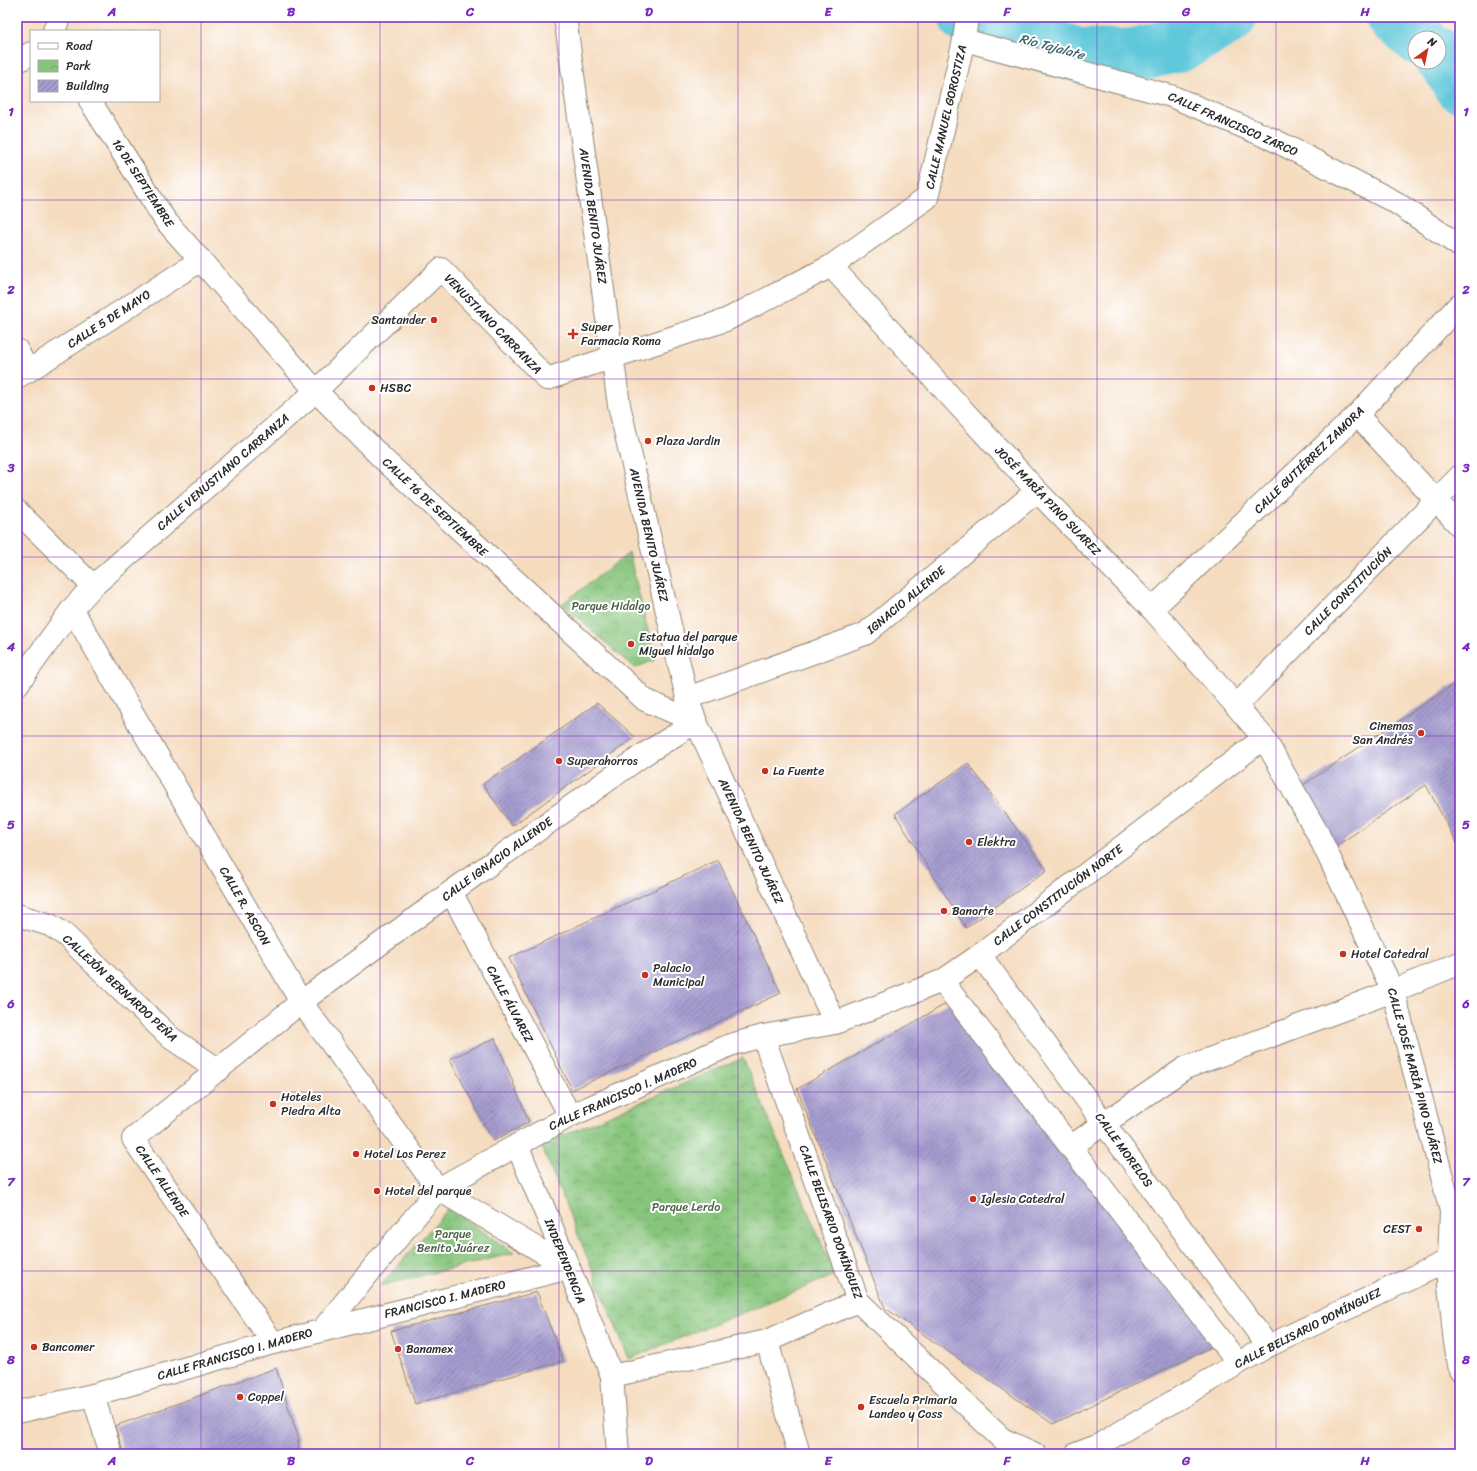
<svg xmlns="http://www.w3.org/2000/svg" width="1477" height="1471" font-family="Sriracha,sans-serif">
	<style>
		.park { fill: url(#park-crowns); stroke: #597854 }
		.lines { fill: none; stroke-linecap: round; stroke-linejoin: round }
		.river { stroke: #5fc8da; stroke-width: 55 }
		.building { fill: url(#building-hatch) }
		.street-casing { stroke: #908475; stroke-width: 24 }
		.secondary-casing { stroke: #908475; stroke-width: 24 }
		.street { stroke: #fff; stroke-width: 22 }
		.secondary { stroke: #fff; stroke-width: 22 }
		.grid { fill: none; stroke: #7b2cbf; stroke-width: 1; stroke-opacity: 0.55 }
		.poi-dot { fill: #c8321e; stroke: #fff; stroke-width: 1.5 }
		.labels { text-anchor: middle; stroke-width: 4; stroke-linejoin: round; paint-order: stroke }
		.street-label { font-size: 12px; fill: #2b2b2b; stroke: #fff }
		.poi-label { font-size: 12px; fill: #2b2b2b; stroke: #fff; text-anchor: start }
		.park-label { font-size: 12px; fill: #4b6147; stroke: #fff }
		.water-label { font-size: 13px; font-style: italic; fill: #3d6268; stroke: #fff }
		.neatline { fill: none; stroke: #7b2cbf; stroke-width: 1.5 }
		.grid-label { font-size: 13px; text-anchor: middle; font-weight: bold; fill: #7b2cbf }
	</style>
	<defs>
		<pattern id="park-crowns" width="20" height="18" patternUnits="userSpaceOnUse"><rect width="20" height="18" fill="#87c57c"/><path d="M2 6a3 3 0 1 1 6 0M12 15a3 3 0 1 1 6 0" fill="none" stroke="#6fa066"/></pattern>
		<pattern id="building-hatch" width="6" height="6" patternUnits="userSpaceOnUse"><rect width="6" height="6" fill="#a69cd0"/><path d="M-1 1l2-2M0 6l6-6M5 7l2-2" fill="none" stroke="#877fa9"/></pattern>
	</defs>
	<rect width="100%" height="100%" fill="#fff"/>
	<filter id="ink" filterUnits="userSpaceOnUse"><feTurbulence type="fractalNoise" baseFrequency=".025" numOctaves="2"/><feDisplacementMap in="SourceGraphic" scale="8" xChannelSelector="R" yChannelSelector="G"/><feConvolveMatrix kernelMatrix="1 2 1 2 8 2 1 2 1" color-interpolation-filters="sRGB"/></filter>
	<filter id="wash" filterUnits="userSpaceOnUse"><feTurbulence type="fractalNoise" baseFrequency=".012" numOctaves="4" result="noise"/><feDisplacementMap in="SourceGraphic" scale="16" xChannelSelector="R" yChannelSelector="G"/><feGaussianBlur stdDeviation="0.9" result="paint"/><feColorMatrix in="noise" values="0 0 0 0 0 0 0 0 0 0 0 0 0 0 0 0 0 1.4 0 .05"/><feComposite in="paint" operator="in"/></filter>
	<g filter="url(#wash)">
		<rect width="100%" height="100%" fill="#f5dcbf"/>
		<g class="park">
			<path d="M629,553L655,660L634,668L562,604Z"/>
			<path d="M743,1058L835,1275L629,1359L541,1145Z"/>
			<path d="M449,1208L514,1253L380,1286Z"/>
		</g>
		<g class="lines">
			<g class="river">
				<path d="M966,17L1019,37L1081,56H1132L1181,44L1229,17"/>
				<path d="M1394,17L1419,38"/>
				<path d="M1439,55L1446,61L1460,85"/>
			</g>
		</g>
		<g id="blocks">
			<g class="building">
				<path d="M1460,680V849L1426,785L1335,847L1303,785Z"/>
				<path d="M597,703L635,737L512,826L483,784Z"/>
				<path d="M968,763L1047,870L966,928L895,814Z"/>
				<path d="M718,860L781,993L572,1090L509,958Z"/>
				<path d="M951,1001L1217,1344L1053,1424L885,1308L797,1089Z"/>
				<path d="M495,1038L529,1122L493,1141L450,1059Z"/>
				<path d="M537,1292L563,1361L415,1404L391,1331Z"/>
				<path d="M276,1368L298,1437L299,1454H124L115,1426Z"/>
			</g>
		</g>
	</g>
	<g filter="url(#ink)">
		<use href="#blocks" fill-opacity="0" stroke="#908475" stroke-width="1"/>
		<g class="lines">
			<g class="street-casing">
				<g id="street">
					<path d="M54,31L59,17"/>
					<path d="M964,40L1171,96L1274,140L1395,202L1460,246"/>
					<path d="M17,62L31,53"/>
					<path d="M90,101L165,220L316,391L383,459L645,700L696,722"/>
					<path d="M17,377L28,371L201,260"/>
					<path d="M1357,415L1460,526"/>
					<path d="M17,511L93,586"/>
					<path d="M72,609L301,1002L438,1189L569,1268"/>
					<path d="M17,685L72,609L93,586L316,391L441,269L547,379L613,357"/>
					<path d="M687,698L865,634L1037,491"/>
					<path d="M1236,706L1460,476"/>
					<path d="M451,892L570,1116"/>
					<path d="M17,915L50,925L65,935L171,1038L219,1070"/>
					<path d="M980,955L1268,1346"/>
					<path d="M942,981L1238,1363"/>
					<path d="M517,1145L569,1268L612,1376L618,1454"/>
					<path d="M322,1330L438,1189L570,1116L730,1045L763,1036L835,1023L942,981L980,955L1264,738"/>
					<path d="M273,1343L133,1139L301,1002L451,892L643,755L696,722"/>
					<path d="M612,1376L767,1341L858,1301L763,1036"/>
					<path d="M93,1395L111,1454"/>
					<path d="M17,1412L93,1395L273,1343L569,1268"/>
				</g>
			</g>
			<g class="secondary-casing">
				<g id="secondary">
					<path d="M565,17L619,405L687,698L696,722L835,1023"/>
					<path d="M831,266L1037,491L1152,609L1264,738L1318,834L1393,991L1451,1211L1449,1259V1285L1455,1343L1460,1370"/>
					<path d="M17,350L28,371"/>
					<path d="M613,357L726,320L831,266L927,198L964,40L967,17"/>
					<path d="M1152,609L1357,415L1460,304"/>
					<path d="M1070,1147L1185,1068L1393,991L1460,963"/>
					<path d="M858,1301L1002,1439L1035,1454"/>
					<path d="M767,1341L799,1454"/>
					<path d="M1076,1454L1097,1446L1268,1346L1460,1255"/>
				</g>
			</g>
			<use href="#street" class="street"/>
			<use href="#secondary" class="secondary"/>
		</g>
	</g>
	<path class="grid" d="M201,17V1454M380,17V1454M559,17V1454M738,17V1454M918,17V1454M1097,17V1454M1276,17V1454M17,200H1460M17,379H1460M17,557H1460M17,736H1460M17,914H1460M17,1092H1460M17,1271H1460"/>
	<g class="poi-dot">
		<circle cx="434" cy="320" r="4"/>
		<path d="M571 328h4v4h4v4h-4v4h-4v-4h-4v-4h4z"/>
		<circle cx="372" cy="388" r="4"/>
		<circle cx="648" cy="441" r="4"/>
		<circle cx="631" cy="644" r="4"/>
		<circle cx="1421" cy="733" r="4"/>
		<circle cx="559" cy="761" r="4"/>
		<circle cx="765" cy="771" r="4"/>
		<circle cx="969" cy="842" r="4"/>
		<circle cx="944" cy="911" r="4"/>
		<circle cx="1343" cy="954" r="4"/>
		<circle cx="645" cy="975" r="4"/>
		<circle cx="273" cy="1104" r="4"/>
		<circle cx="356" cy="1154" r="4"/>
		<circle cx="377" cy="1191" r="4"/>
		<circle cx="973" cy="1199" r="4"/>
		<circle cx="1419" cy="1229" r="4"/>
		<circle cx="34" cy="1347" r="4"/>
		<circle cx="398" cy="1349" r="4"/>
		<circle cx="240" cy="1397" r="4"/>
		<circle cx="861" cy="1407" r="4"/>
	</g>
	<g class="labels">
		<g class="street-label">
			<text transform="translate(946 117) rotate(-77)" y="4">CALLE MANUEL GOROSTIZA</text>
			<text transform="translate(1233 124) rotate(24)" y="4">CALLE FRANCISCO ZARCO</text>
			<text transform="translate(143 183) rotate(57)" y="4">16 DE SEPTIEMBRE</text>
			<text transform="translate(593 216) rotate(82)" y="4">AVENIDA BENITO JUÁREZ</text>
			<text transform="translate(109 319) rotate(-33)" y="4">CALLE 5 DE MAYO</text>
			<text transform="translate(493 324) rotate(46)" y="4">VENUSTIANO CARRANZA</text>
			<text transform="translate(1309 460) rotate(-44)" y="4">CALLE GUTIÉRREZ ZAMORA</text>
			<text transform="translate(223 472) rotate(-41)" y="4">CALLE VENUSTIANO CARRANZA</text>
			<text transform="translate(1048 501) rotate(46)" y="4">JOSÉ MARÍA PINO SUAREZ</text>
			<text transform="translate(435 507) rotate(43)" y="4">CALLE 16 DE SEPTIEMBRE</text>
			<text transform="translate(649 535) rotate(77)" y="4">AVENIDA BENITO JUÁREZ</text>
			<text transform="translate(1348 591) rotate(-45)" y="4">CALLE CONSTITUCIÓN</text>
			<text transform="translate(906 600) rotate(-40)" y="4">IGNACIO ALLENDE</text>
			<text transform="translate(751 841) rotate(65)" y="4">AVENIDA BENITO JUÁREZ</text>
			<text transform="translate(497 859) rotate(-36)" y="4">CALLE IGNACIO ALLENDE</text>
			<text transform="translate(1058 895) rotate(-37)" y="4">CALLE CONSTITUCIÓN NORTE</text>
			<text transform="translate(245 906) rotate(60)" y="4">CALLE R. ASCON</text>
			<text transform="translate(120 988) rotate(43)" y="4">CALLEJÓN BERNARDO PEÑA</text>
			<text transform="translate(510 1004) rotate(62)" y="4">CALLE ÁLVAREZ</text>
			<text transform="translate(1415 1076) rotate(75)" y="4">CALLE JOSÉ MARÍA PINO SUÁREZ</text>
			<text transform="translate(623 1094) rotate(-24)" y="4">CALLE FRANCISCO I. MADERO</text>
			<text transform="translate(1124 1150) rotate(54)" y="4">CALLE MORELOS</text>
			<text transform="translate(162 1181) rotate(56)" y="4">CALLE ALLENDE</text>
			<text transform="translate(831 1222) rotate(70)" y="4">CALLE BELISARIO DOMÍNGUEZ</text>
			<text transform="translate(565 1261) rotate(68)" y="4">INDEPENDENCIA</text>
			<text transform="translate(445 1299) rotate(-14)" y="4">FRANCISCO I. MADERO</text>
			<text transform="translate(1308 1328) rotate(-27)" y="4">CALLE BELISARIO DOMÍNGUEZ</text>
			<text transform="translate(235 1354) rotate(-16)" y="4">CALLE FRANCISCO I. MADERO</text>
		</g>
		<g class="poi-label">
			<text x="426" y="324" text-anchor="end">Santander</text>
			<text x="581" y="331">Super<tspan x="581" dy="14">Farmacia Roma</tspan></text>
			<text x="380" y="392">HSBC</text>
			<text x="656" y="445">Plaza Jardin</text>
			<text x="639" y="641">Estatua del parque<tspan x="639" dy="14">Miguel hidalgo</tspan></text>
			<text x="1413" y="730" text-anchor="end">Cinemas<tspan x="1413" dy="14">San Andrés</tspan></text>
			<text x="567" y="765">Superahorros</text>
			<text x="773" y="775">La Fuente</text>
			<text x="977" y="846">Elektra</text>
			<text x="952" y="915">Banorte</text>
			<text x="1351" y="958">Hotel Catedral</text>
			<text x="653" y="972">Palacio<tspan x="653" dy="14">Municipal</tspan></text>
			<text x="281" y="1101">Hoteles<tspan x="281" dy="14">Piedra Alta</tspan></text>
			<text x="364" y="1158">Hotel Los Perez</text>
			<text x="385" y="1195">Hotel del parque</text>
			<text x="981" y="1203">Iglesia Catedral</text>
			<text x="1411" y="1233" text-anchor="end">CEST</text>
			<text x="42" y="1351">Bancomer</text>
			<text x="406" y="1353">Banamex</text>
			<text x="248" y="1401">Coppel</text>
			<text x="869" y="1404">Escuela Primaria<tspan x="869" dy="14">Landeo y Coss</tspan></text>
		</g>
		<g class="park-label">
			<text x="611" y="610">Parque Hidalgo</text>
			<text x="686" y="1211">Parque Lerdo</text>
			<text x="453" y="1238">Parque<tspan x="453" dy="14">Benito Juárez</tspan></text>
		</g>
		<g class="water-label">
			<text transform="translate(1052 46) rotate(15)" y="5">Río Tajalate</text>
		</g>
	</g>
	<rect width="1477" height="1471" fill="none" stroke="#fff" stroke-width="44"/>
	<rect x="30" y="30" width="130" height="72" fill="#ffffff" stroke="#aaaaaa"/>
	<rect x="38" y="43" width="20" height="6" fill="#ffffff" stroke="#aaaaaa"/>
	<text x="66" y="50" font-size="12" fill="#2b2b2b">Road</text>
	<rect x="38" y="60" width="20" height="12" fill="url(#park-crowns)" stroke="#aaaaaa"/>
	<text x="66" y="70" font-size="12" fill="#2b2b2b">Park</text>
	<rect x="38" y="80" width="20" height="12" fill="url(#building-hatch)" stroke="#aaaaaa"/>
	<text x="66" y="90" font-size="12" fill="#2b2b2b">Building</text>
	<g transform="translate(1427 50) rotate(33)"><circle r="19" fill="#ffffff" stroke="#aaaaaa"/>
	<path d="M0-3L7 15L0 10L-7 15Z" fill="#c8321e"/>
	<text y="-6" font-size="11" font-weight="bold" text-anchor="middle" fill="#2b2b2b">N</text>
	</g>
	<rect x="22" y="22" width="1433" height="1427" class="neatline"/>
	<g class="grid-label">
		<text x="112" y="16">A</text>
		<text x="291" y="16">B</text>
		<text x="470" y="16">C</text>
		<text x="649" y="16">D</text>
		<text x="828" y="16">E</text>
		<text x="1007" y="16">F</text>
		<text x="1186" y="16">G</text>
		<text x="1365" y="16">H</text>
		<text x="11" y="116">1</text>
		<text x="1466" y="116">1</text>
		<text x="11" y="294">2</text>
		<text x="1466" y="294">2</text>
		<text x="11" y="472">3</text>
		<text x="1466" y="472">3</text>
		<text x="11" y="651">4</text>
		<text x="1466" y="651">4</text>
		<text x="11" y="829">5</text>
		<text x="1466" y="829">5</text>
		<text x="11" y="1008">6</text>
		<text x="1466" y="1008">6</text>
		<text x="11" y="1186">7</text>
		<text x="1466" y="1186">7</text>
		<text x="11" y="1364">8</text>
		<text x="1466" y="1364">8</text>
		<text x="112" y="1465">A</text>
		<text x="291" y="1465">B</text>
		<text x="470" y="1465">C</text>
		<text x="649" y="1465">D</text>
		<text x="828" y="1465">E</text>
		<text x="1007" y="1465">F</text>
		<text x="1186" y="1465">G</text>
		<text x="1365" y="1465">H</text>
	</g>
</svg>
